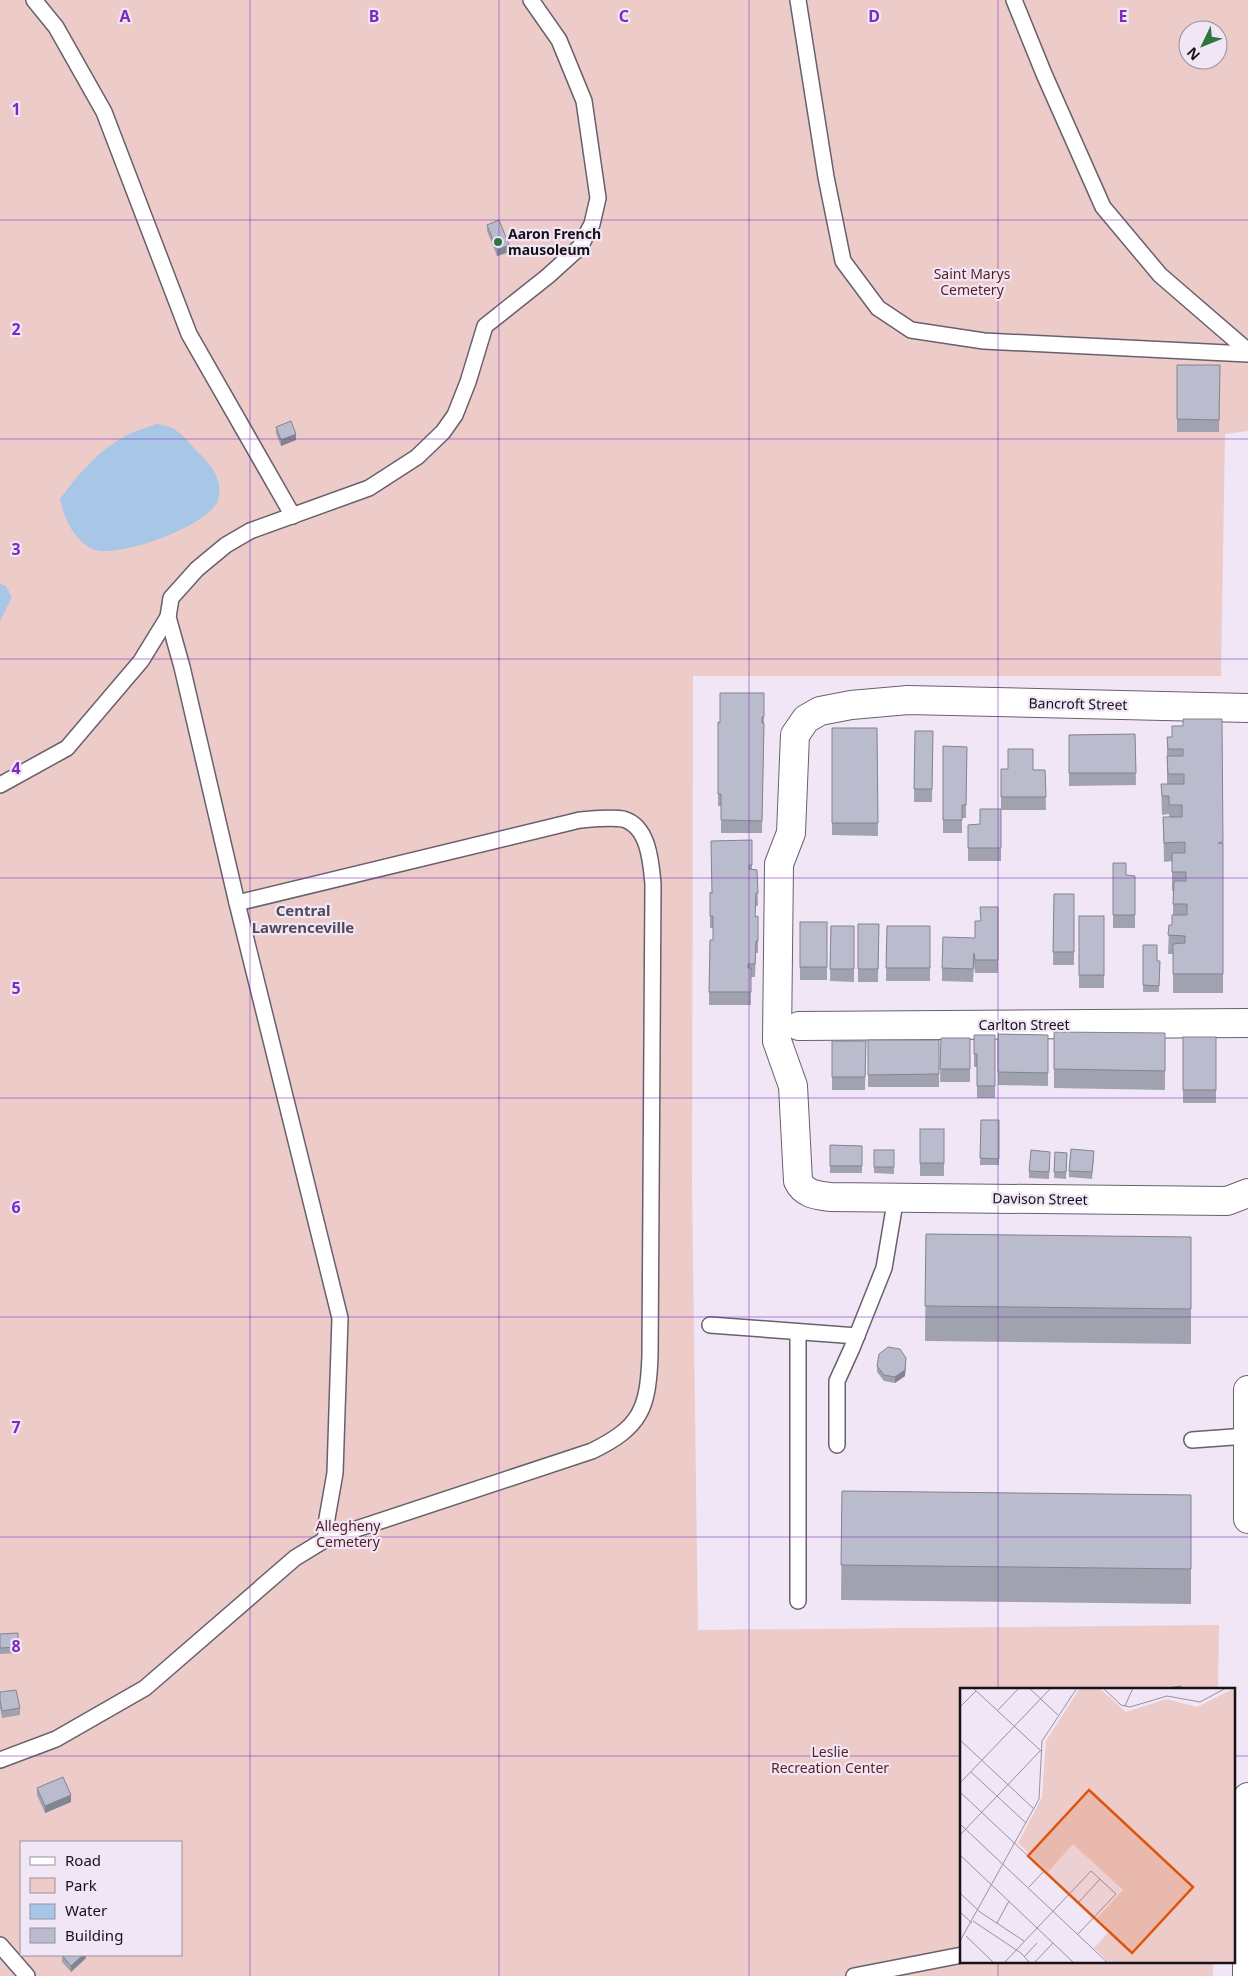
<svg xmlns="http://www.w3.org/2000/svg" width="1248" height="1976" font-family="'Noto Sans',sans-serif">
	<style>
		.green { fill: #edcbc9; fill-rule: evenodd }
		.water { fill: #a8c7e6 }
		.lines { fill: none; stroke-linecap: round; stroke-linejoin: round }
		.lane-casing { stroke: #69606e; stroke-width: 18 }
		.street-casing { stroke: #69606e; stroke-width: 30 }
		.lane { stroke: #fff; stroke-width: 15 }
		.street { stroke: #fff; stroke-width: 28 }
		.wall { fill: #a0a2b0 }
		.shaded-wall { fill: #828490 }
		.building { fill: #babccd; stroke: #828490 }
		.grid { fill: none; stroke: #7b2cbf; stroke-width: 1; stroke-opacity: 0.55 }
		.poi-dot { fill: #2e7542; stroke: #f0e6f6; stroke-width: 2 }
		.labels { text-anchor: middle; stroke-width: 4.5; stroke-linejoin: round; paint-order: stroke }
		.poi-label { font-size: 14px; font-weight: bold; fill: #161218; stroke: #f0e6f6; text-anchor: start }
		.park-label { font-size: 14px; fill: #581e21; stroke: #f0e6f6 }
		.street-label { font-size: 14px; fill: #161218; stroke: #f0e6f6 }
		.neighbourhood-label { font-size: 15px; font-weight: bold; fill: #534a57; stroke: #f0e6f6 }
		.inset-road { fill: none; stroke: #99919d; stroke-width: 1 }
		.view { fill: #de550d; fill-opacity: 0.15; stroke: #de550d; stroke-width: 2.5 }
		.inset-edge { fill: none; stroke: #161218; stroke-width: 2.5 }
		.grid-label { font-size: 16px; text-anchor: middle; font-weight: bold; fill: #7b2cbf; stroke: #f0e6f6; stroke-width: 4.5; stroke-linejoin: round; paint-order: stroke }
	</style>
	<rect width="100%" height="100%" fill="#f0e6f6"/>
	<path class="green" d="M0,0H1248V431L1225,434L1221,676H693L692,1188L698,1630L1219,1625L1218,1690H962V1962H1213V1976H0ZM1188,30H1218V60H1188ZM21,1842H181V1955H21Z"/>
	<g class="water">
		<path d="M156,424C178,426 184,438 199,453C211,465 224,481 218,500C210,526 115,560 92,549C73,539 64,518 60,499C78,474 99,450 127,435C136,430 147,428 156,424Z"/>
		<path d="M0,584L6,586L12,597L0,621Z"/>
	</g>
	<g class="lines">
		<g class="lane-casing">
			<g id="lane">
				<path d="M34,0L56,27L104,112L189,334L293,516"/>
				<path d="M798,0L826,177L843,261L878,308L911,330L984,341L1248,354"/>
				<path d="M1014,0L1044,74L1103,207L1160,275L1248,351"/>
				<path d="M0,785L67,748L141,661L168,617"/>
				<path d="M710,1325L857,1336"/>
				<path d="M1192,1440L1247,1436"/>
				<path d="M837,1445V1381L852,1348L884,1268L896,1197"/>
				<path d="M326,1539V1524L335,1473L340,1318L237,903L182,667L168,617L171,598L197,569L226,545L250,531L369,488L417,457L443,432L455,415L468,382L485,326L548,276L580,247L592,224L598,198L584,101L559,40L531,0"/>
				<path d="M798,1601V1332"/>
				<path d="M0,1760L56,1739L145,1688L295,1558L326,1539L592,1451C641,1427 648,1409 650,1356L653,884C651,863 649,826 623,819C612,817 592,819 580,820L237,903"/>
				<path d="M0,1945L27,1976"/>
				<path d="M854,1976L962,1955"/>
			</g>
		</g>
		<g class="street-casing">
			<g id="street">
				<path d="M1248,708L908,700L851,705L820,711L806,719L795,735L791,833L779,864L777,1041L793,1086L798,1181C804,1194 816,1195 830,1197L1227,1201L1248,1193"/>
				<path d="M799,1026L1248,1023"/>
				<path d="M1248,1390V1519"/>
				<path d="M1247,1976L1248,1797"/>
			</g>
		</g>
		<use href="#lane" class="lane"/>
		<use href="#street" class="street"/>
	</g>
	<g class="wall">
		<path d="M487,225L509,252L497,256L487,231Z"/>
		<path d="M1177,365H1220L1219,432H1177Z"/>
		<path d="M276,427L296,440L281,446L276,433Z"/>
		<path d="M764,693V736L762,833H721V806H718V722L720,723Z"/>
		<path d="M1183,726L1223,842V993H1173V954H1168L1169,925H1172L1173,915V891H1172V861L1164,862L1163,817H1169V814L1162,815L1161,784H1167V737H1172Z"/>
		<path d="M832,728H877L878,836L832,835Z"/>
		<path d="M915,731H933L932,802H914Z"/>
		<path d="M1135,734L1136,785L1069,786V735Z"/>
		<path d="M943,746L967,747L966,818H962V833H943Z"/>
		<path d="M1001,769L1045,770L1046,810H1001Z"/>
		<path d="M1001,809V861H968V825L980,824Z"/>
		<path d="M752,840V869L757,870L758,906H756L755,917L758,916V953H756L755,977H751V1005H709V992L713,940V928H710V916L712,894Z"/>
		<path d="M1113,863L1126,875L1135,876V928H1113Z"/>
		<path d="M1054,894H1074V965H1053Z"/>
		<path d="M998,907V973H975L974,965L973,982L942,981V968L975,938L980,921Z"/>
		<rect x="1079" y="916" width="25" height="72"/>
		<rect x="800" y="922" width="27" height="58"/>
		<path d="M858,924H879L878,982H858Z"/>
		<path d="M831,926H854V982L830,981Z"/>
		<path d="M887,926H930V981H886Z"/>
		<path d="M1143,945L1157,961H1160L1159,992H1143Z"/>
		<path d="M1054,1032L1165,1033V1090L1054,1088Z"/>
		<path d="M998,1034L1048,1035V1086L998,1085Z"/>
		<path d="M974,1035H995V1098H977V1067H974Z"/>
		<rect x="1183" y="1037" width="33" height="66"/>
		<path d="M941,1038H970V1082H940Z"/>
		<rect x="868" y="1040" width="71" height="47"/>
		<path d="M832,1041H866L865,1090H832Z"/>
		<path d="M981,1120H999V1165H980Z"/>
		<rect x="920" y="1129" width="24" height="47"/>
		<path d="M830,1145L862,1146V1173H830Z"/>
		<path d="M874,1150H894V1174L874,1173Z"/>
		<path d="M1055,1152L1067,1153L1066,1179L1054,1178Z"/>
		<path d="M1094,1157L1092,1179L1069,1177V1171Z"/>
		<path d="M1050,1158L1049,1179L1029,1178V1171Z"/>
		<path d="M926,1234L1191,1237V1344L925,1341Z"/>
		<path d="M906,1365L905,1376L895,1383L884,1381L877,1372V1366Z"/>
		<path d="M842,1491L1191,1495V1604L841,1600Z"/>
		<path d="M18,1633V1653L0,1654V1634Z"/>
		<path d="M0,1692L20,1708V1715L2,1718L0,1707Z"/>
		<path d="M37,1788L71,1802L45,1813L37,1795Z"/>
		<path d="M62,1955H86V1958L71,1972L62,1962Z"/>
	</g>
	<g class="shaded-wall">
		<path d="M509,245V252L497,256V250Z"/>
		<path d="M296,434V440L281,446V440Z"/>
		<path d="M906,1358L905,1376L895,1383V1377Z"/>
		<path d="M71,1795V1802L45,1813V1806Z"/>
		<path d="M83,1955H86V1958L71,1972V1966Z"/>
	</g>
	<g class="building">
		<path d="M499,220L509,245L497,250L487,225Z"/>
		<path d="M1177,365H1220L1219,420L1177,419Z"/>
		<path d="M291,421L296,434L281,440L276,427Z"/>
		<path d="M720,693H764V717H762V723H764L762,821L721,820V794H718V722L720,723Z"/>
		<path d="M1183,719H1222L1223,842L1218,843H1223V974H1173V944L1185,943V936L1168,935L1169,925H1172V915H1187V904H1173L1174,881H1186V872H1172V853H1185V842L1164,843L1163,817H1182V805H1169V796H1162L1161,784H1184V774H1168L1167,756H1183V749H1168L1167,737H1172V726H1183Z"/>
		<path d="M832,728H877L878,823H832Z"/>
		<path d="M915,731H933L932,789H914Z"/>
		<path d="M1135,734L1136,773H1069V735Z"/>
		<path d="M943,746L967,747L966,805H962V820H943Z"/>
		<path d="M1008,749H1033V770H1045L1046,797H1001V769H1008Z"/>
		<path d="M980,809H1001V848H968V825L980,824Z"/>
		<path d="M752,840V865H749V869L757,870L758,893H756L755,917L758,916V941H756L755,964H748V968H751V992H709L710,940H713V916H710V892L712,894L711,841Z"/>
		<path d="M1113,863H1126V875L1135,876V915H1113Z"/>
		<path d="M1054,894H1074V952H1053Z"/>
		<path d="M980,907H998V960H975L974,953L973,969L942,968L943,937L975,938V921H981Z"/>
		<rect x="1079" y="916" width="25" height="59"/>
		<rect x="800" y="922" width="27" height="45"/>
		<path d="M858,924H879L878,969H858Z"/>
		<path d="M831,926H854V969H830Z"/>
		<path d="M887,926H930V968H886Z"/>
		<path d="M1143,945H1157V961H1160L1159,986L1143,985Z"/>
		<path d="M1054,1032L1165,1033V1071L1054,1069Z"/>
		<path d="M998,1034L1048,1035V1073L998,1072Z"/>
		<path d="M974,1035H995V1086H977V1054H974Z"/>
		<rect x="1183" y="1037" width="33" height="53"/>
		<path d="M941,1038H970V1069H940Z"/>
		<path d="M868,1040H939V1074L868,1075Z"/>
		<path d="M832,1041H866L865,1077H832Z"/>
		<path d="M981,1120H999V1159L980,1158Z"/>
		<rect x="920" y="1129" width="24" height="34"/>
		<path d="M830,1145L862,1146V1166H830Z"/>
		<path d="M1071,1149L1094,1151L1092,1172L1069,1171Z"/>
		<rect x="874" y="1150" width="20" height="17"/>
		<path d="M1031,1150L1050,1152L1049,1172L1029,1171Z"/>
		<path d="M1055,1152L1067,1153L1066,1172H1054Z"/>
		<path d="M926,1234L1191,1237V1309L925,1306Z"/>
		<path d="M888,1347L900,1349L906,1358L905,1370L895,1377L884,1375L877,1366L879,1354Z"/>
		<path d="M842,1491L1191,1495V1569L841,1565Z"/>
		<path d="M18,1633V1647L0,1648V1634Z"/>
		<path d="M1181,1686L1182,1690H1161V1689Z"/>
		<path d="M16,1690L20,1708L2,1711L0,1701V1692Z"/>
		<path d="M63,1777L71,1795L45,1806L37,1788Z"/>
		<path d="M62,1955H83L71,1966Z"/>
	</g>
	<path class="grid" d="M250,0V1976M499,0V1976M749,0V1976M998,0V1690M0,220H1248M0,439H1248M0,659H1248M0,878H1248M0,1098H1248M0,1317H1248M0,1537H1248M0,1756H962M1234,1756H1248M998,1962V1976"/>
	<circle class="poi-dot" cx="498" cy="242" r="5"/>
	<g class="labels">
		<g class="poi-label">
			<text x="508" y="239">Aaron French<tspan x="508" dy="16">mausoleum</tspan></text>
		</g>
		<g class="park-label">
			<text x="972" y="279">Saint Marys<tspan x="972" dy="16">Cemetery</tspan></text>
			<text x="348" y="1531">Allegheny<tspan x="348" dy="16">Cemetery</tspan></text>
			<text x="830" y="1757">Leslie<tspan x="830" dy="16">Recreation Center</tspan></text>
		</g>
		<g class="street-label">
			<text transform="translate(1078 704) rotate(1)" y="5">Bancroft Street</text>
			<text x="1024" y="1030">Carlton Street</text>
			<text transform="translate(1040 1199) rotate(1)" y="5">Davison Street</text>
		</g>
		<g class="neighbourhood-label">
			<text x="303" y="916">Central<tspan x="303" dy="17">Lawrenceville</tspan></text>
		</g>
	</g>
	<g transform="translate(960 1688)">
		<rect width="275" height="275" fill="#f0e6f6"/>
		<path d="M120,0H139L166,24L206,11L237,19L275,0V275H150L134,260L150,242L137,230L163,202L113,156L88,184L58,155L82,109L86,53Z" fill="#edcbc9"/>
		<path class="inset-road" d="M13,0L81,63M69,0L98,27M143,0L161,17L170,19L207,8L240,14L266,0M165,18L173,0M0,19L16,3M37,23L59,0M0,52L74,121M11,84L66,135M0,95L91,0M0,104L151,246M0,136L148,275M0,147L80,63M0,167L114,275M69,199L84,183M0,205L20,224L64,253M118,215L140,191M0,224L12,235M13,233L61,265L70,275M37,235L49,213M6,248L34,275M0,253L79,111L82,53L117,0M64,269L77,255M44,275L131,183L156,206L118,246M74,275L93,255"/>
		<path class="view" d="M129,102L233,199L172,265L68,168Z"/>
		<rect width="275" height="275" class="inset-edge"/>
	</g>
	<g class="grid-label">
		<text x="125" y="22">A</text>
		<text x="374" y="22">B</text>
		<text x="624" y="22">C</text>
		<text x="874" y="22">D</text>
		<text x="1123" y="22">E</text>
		<text x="16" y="115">1</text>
		<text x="16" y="335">2</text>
		<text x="16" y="555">3</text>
		<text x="16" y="774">4</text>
		<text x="16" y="994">5</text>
		<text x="16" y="1213">6</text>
		<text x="16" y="1433">7</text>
		<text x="16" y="1652">8</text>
	</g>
	<rect x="20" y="1841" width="162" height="115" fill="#f0e6f6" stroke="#99919d"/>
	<rect x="30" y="1857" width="25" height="8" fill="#ffffff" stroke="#99919d"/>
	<text x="65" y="1866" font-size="15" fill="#161218">Road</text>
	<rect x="30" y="1878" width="25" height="15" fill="#edcbc9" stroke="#99919d"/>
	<text x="65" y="1891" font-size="15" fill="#161218">Park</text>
	<rect x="30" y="1904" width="25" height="15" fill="#a8c7e6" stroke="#99919d"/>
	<text x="65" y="1916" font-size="15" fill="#161218">Water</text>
	<rect x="30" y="1928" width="25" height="15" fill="#babccd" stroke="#99919d"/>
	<text x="65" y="1941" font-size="15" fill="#161218">Building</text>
	<g transform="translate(1203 45) rotate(227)"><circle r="24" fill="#f0e6f6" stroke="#99919d"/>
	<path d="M0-4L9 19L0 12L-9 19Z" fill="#2e7542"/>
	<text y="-8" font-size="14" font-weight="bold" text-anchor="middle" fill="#161218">N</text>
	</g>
</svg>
